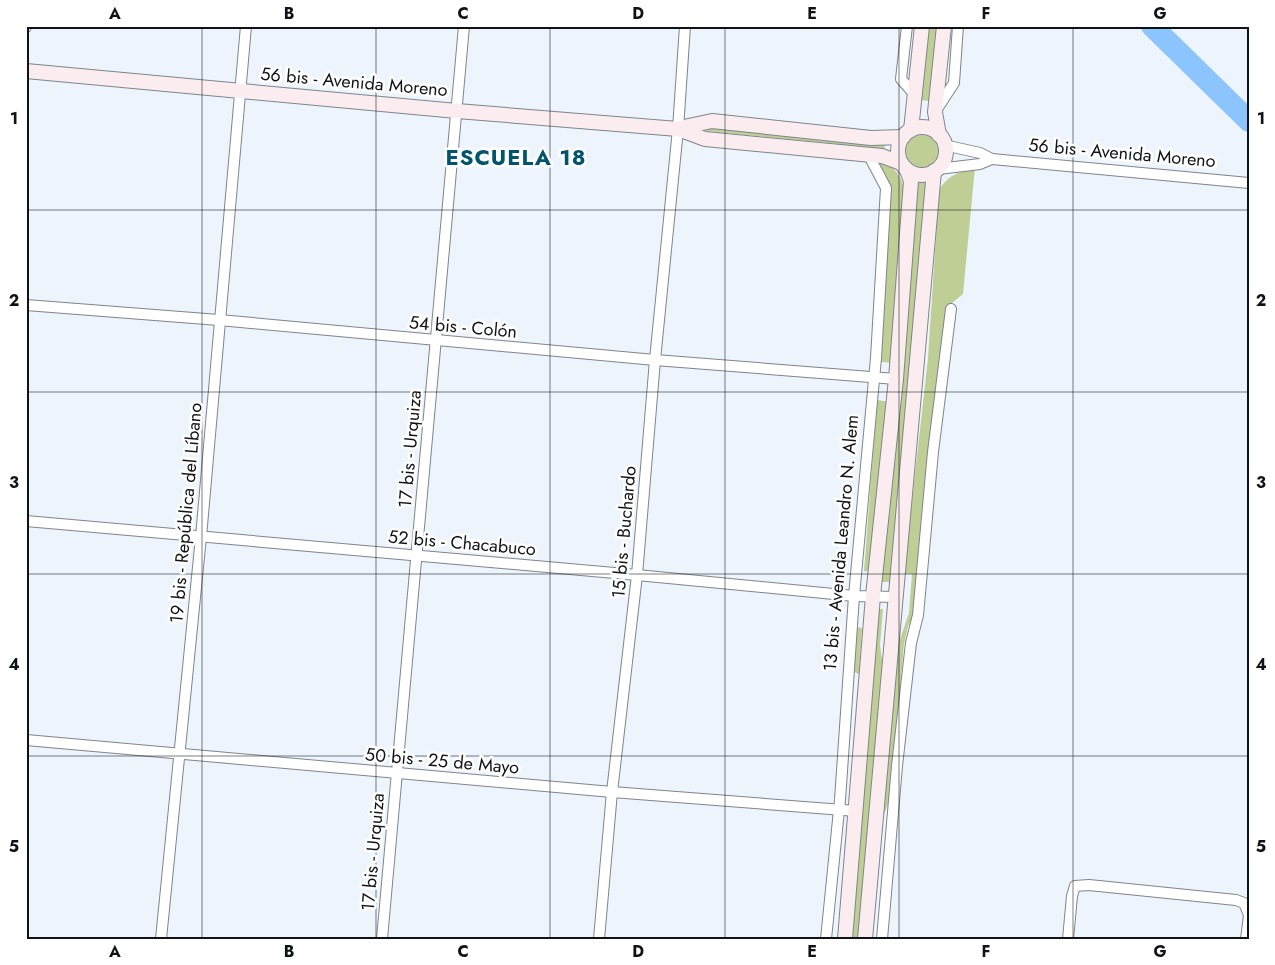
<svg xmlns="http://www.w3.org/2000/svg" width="1275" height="965" font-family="Jost,sans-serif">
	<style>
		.grass { fill: #bfce95 }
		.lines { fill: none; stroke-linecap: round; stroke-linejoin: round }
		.river { stroke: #8cc5fd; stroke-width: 22 }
		.minor-casing { stroke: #7e858c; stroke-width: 12 }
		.secondary-casing { stroke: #7e858c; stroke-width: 16 }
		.minor { stroke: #fff; stroke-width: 10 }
		.secondary { stroke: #fbedef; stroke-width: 14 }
		.grid { fill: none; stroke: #101215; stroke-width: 1; stroke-opacity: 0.55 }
		.labels { text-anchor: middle; stroke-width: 5; stroke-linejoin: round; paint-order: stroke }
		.street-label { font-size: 18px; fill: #101215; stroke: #fff }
		.district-label { font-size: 22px; font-weight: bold; letter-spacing: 1px; fill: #00556d; stroke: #fff }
		.neatline { fill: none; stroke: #101215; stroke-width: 2 }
		.grid-label { font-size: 16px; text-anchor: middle; font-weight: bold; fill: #101215 }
	</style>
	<rect width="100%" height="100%" fill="#edf4fc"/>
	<g class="grass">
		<path d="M929,26H937L929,101L921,100Z"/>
		<path d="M708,127L866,145H885L884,151L868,147L707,131Z"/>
		<circle cx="922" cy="151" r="16"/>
		<path d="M879,164C892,164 901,174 903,186L893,363L881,362L891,186Z"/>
		<path d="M975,167L963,294L947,307L913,617L908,626L904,644L890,799L883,817L896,667L900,639L909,613L912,574L904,573L928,358L939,191C946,176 961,171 975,167Z"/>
		<path d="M918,183H926L891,582H882Z"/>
		<path d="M877,400L889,402L871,572L864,571Z"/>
		<path d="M878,609H883L880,645L883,667L858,939H850Z"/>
		<path d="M857,627L862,628L859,674L854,672Z"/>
	</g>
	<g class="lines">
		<path class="river" d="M1152,26L1249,121"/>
		<g class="minor-casing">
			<g id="minor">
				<path d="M907,26L901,79L915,95"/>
				<path d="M26,27V26"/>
				<path d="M937,109L954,83L958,26"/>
				<path d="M944,145L980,153L992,159L1249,183"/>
				<path d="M938,169L980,164L992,159"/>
				<path d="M26,305L219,320L655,360L896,379"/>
				<path d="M26,521L637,575L854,596L895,597"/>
				<path d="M26,740L612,792L856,811"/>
				<path d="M161,939L201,537L246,26"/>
				<path d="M382,939L464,26"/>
				<path d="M599,939L612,792L637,575L655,360L678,129L685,26"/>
				<path d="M826,939L840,800L854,596L876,358L886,188L868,154"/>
				<path d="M882,939L897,766L911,643L918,615L933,452L951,309"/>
				<path d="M1068,939L1072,896L1075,886L1089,885L1236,900L1244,903L1249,915L1246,939"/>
			</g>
		</g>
		<g class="secondary-casing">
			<g id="secondary">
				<path d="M26,71L457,111L678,129L705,139L882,156L901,163"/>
				<circle cx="922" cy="151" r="24"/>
				<path d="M679,128L712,121L871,138L903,137"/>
				<path d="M911,130L922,26"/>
				<path d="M939,135L935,112L944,26"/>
				<path d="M845,939L873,596L896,379L911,181L907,170"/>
				<path d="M865,939L934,171"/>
			</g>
		</g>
		<use href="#minor" class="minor"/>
		<use href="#secondary" class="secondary"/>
	</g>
	<path class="grid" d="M202,26V939M376,26V939M550,26V939M725,26V939M899,26V939M1073,26V939M26,210H1249M26,392H1249M26,574H1249M26,756H1249"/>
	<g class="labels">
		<g class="street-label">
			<text transform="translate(354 82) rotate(5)" y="6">56 bis - Avenida Moreno</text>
			<text transform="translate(1122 153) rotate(5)" y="6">56 bis - Avenida Moreno</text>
			<text transform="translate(463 327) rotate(5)" y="6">54 bis - Colón</text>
			<text transform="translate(410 449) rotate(-85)" y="6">17 bis - Urquiza</text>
			<text transform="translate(186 513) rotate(-85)" y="6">19 bis - República del Líbano</text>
			<text transform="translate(624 532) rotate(-85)" y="6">15 bis - Buchardo</text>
			<text transform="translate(462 543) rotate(5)" y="6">52 bis - Chacabuco</text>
			<text transform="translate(841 543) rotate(-85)" y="6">13 bis - Avenida Leandro N. Alem</text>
			<text transform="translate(442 761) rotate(5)" y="6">50 bis - 25 de Mayo</text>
			<text transform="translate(373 852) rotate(-85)" y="6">17 bis - Urquiza</text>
		</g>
		<g class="district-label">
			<text x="516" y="165">ESCUELA 18</text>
		</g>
	</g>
	<rect width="1275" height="965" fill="none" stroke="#ffffff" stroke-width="55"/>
	<rect x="28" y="28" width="1220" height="910" class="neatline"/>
	<g class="grid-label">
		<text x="115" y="19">A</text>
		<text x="289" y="19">B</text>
		<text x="463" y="19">C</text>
		<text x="638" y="19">D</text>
		<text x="812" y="19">E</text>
		<text x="986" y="19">F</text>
		<text x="1160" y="19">G</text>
		<text x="14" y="124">1</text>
		<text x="1261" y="124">1</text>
		<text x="14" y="306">2</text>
		<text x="1261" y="306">2</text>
		<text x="14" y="488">3</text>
		<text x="1261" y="488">3</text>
		<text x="14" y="670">4</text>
		<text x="1261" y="670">4</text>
		<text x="14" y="852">5</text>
		<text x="1261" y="852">5</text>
		<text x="115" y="957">A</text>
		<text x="289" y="957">B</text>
		<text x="463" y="957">C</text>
		<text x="638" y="957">D</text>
		<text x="812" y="957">E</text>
		<text x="986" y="957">F</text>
		<text x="1160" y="957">G</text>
	</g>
</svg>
